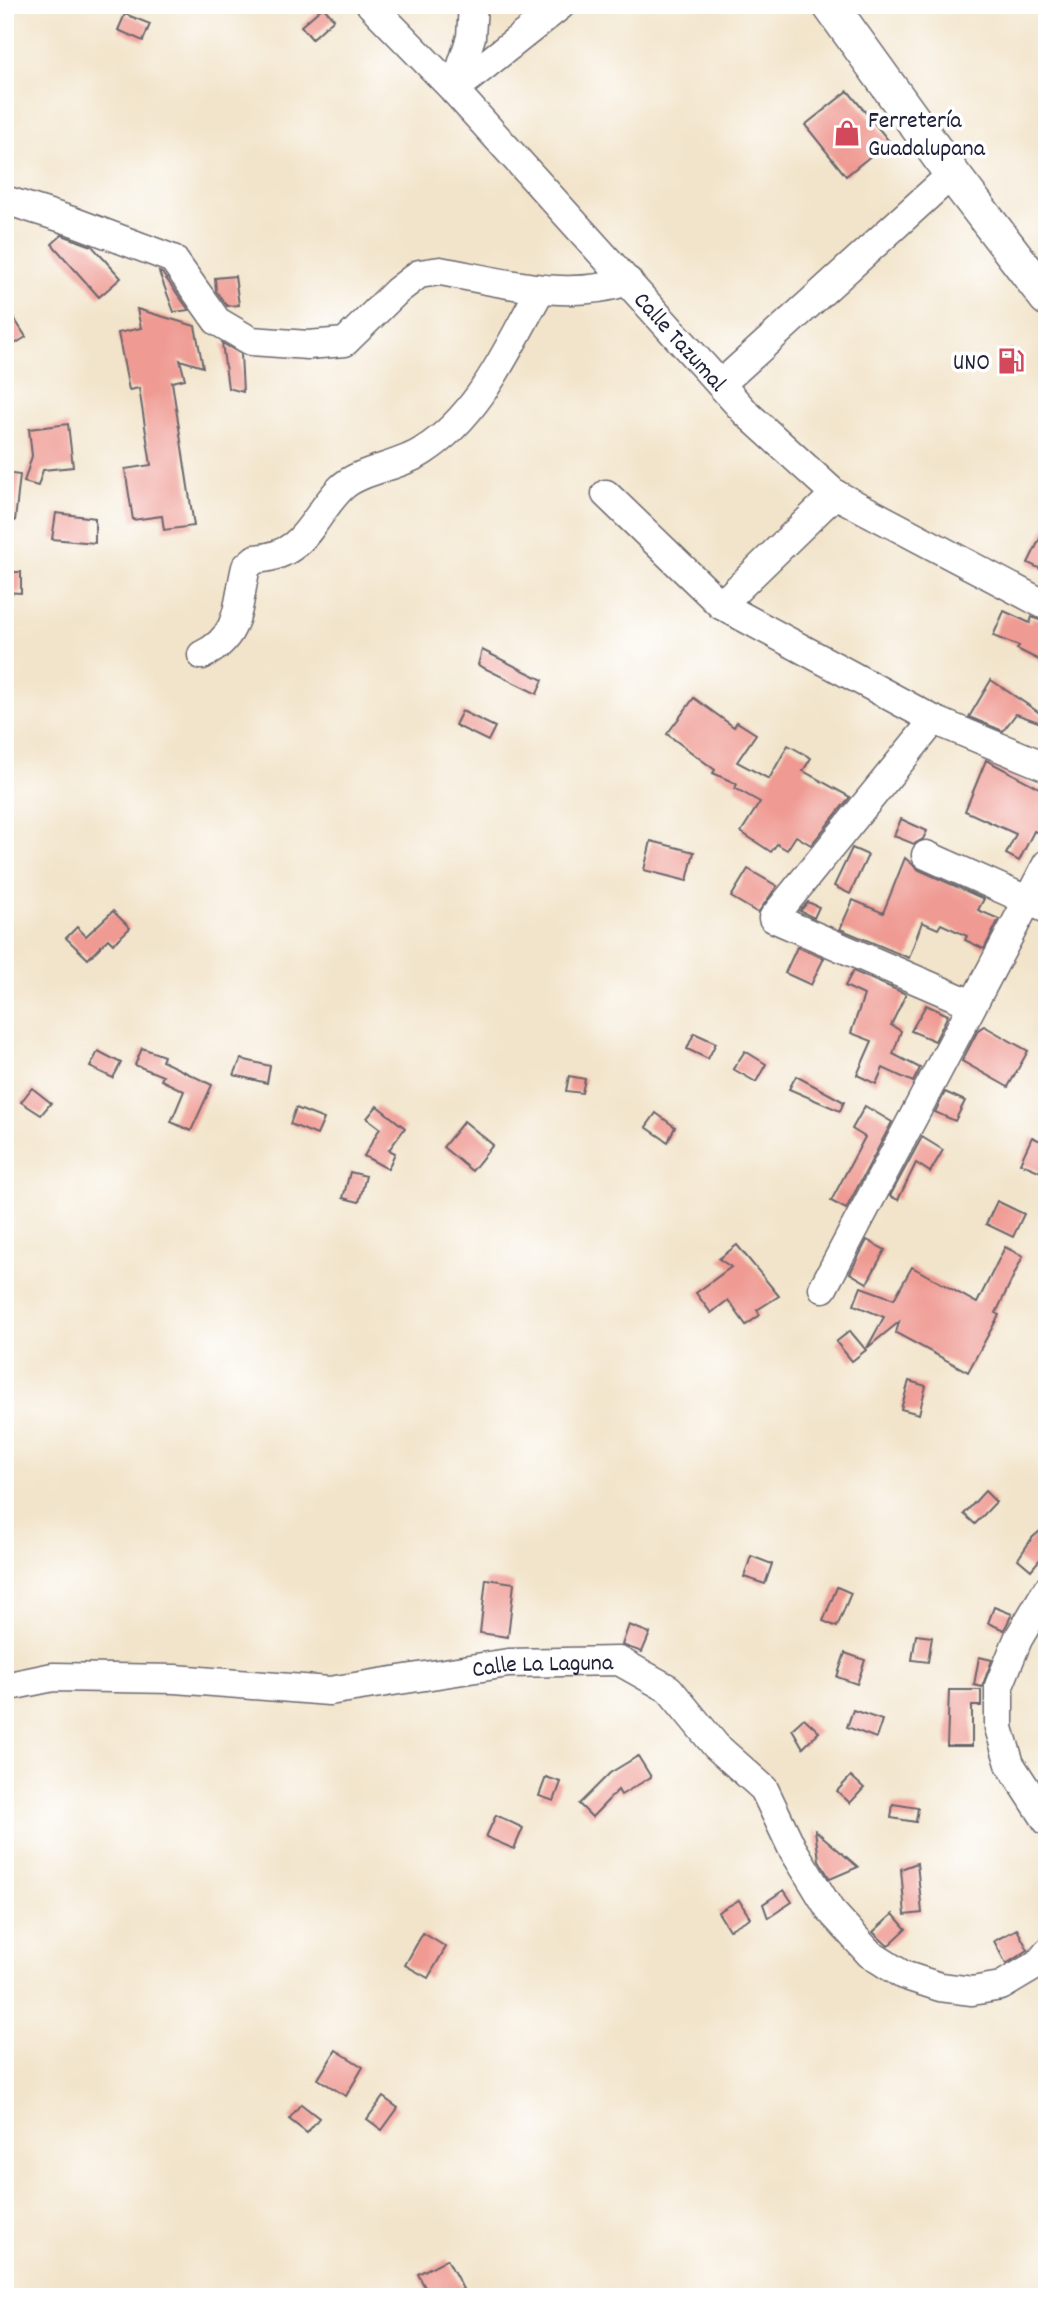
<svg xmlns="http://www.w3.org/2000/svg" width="1052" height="2302" font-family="Dekko,sans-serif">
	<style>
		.building { fill: #ef9a92 }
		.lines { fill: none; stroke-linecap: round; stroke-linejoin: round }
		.minor-casing { stroke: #6b666d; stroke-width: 31 }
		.major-casing { stroke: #6b666d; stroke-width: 38 }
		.minor { stroke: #fff; stroke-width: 28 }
		.major { stroke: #fff; stroke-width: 35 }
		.labels { text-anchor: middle; stroke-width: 7; stroke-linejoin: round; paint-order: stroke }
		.poi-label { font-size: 24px; fill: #22223b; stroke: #fff; text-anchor: start }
		.street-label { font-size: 24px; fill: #22223b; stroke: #fff }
	</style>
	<rect width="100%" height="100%" fill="#fff"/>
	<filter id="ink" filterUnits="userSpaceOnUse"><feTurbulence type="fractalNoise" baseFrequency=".0143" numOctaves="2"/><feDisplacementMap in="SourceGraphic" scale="14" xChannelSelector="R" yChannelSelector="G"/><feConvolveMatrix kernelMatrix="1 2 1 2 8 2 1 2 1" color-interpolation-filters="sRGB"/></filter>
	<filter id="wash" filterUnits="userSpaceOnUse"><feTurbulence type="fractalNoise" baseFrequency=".00686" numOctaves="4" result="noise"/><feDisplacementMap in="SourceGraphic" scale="28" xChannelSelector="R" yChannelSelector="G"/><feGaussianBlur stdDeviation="1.57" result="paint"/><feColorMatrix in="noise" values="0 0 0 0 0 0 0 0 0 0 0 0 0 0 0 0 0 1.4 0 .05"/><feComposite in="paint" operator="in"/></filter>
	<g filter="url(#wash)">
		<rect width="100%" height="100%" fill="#f2e4ca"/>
		<g id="blocks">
			<g class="building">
				<path d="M323,7L334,19L312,39L301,26Z"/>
				<path d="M125,14L150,24L143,41L118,30Z"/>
				<path d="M848,91L889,141L846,176L805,125Z"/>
				<path d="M62,235L92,246L121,278L99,297L52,244Z"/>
				<path d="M159,272L162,273L189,310L174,312Z"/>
				<path d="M235,276L239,305L227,306L216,291L215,278Z"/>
				<path d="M5,304L26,337L5,350Z"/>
				<path d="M137,309L195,326L203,367L180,360L185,379L172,382L194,526L164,530L162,516L133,520L125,469L151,465L139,388L129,390L118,333L141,328Z"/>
				<path d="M222,343L241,354L243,392L228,388Z"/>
				<path d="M1012,350L1022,361L1010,371L1000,360Z"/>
				<path d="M68,424L73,467L43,470L38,486L24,482L32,456L29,429Z"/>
				<path d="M5,473L20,475L15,521L5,520Z"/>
				<path d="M56,513L95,518V543L52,539Z"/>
				<path d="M1047,524V572L1028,563Z"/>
				<path d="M5,572H21V593L5,592Z"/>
				<path d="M1004,611L1030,623L1032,617L1047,623V664L1017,649L1019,646L993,636Z"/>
				<path d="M482,650L543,680L537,694L478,665Z"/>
				<path d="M991,680L1047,718V725L1016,714L1003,731L969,717Z"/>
				<path d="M694,698L734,727L737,722L756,734L737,762L769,779L788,745L811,758L803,771L850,797L811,845L796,836L787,850L777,844L771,852L741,832L760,802L735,788L737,784L713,773L715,770L667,734Z"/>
				<path d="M462,711L495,727L488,741L455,725Z"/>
				<path d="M986,760L1047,792V836L1034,831L1019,861L1006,854L1016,834L965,811Z"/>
				<path d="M901,819L927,831L923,839L914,844L894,836Z"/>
				<path d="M651,841L694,852L687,881L644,870Z"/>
				<path d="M852,848L868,855L850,894L834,886Z"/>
				<path d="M905,858L919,870L984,899L978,910L999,919L984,949L965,940L967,936L941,924L938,929L922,922L909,958L840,929L853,900L883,913Z"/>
				<path d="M748,869L777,886L758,913L731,897Z"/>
				<path d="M808,902L819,907L814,918L800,911Z"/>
				<path d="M113,911L130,928L113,944L108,939L88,959L66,938L77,927L86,936Z"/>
				<path d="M797,947L824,958L811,985L785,973Z"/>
				<path d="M853,971L906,994L891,1025L901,1031L893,1054L920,1068L913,1082L883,1068L876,1084L857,1075L872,1041L851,1033L864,995L845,986Z"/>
				<path d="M926,1005L948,1015L935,1041L911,1031Z"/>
				<path d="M984,1026L1028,1051L1008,1087L962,1061L978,1030Z"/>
				<path d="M694,1033L716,1043L708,1059L687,1049Z"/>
				<path d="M142,1048L164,1056L162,1061L212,1085L191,1131L171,1122L184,1091L161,1080L163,1076L135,1065Z"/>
				<path d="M98,1051L121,1063L113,1078L90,1067Z"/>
				<path d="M745,1051L766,1064L756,1082L733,1069Z"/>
				<path d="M241,1059L270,1066L267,1083L234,1075Z"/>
				<path d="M569,1076L585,1079L582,1093L566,1091Z"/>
				<path d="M796,1076L844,1102L840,1111L789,1089Z"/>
				<path d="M32,1088L51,1103L41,1115L21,1102Z"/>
				<path d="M945,1092L965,1101L955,1121L935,1112Z"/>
				<path d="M377,1106L405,1128L389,1150L395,1153L388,1169L364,1156L380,1128L367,1118Z"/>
				<path d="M865,1106L892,1122L846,1209L831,1201L865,1137L852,1129Z"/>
				<path d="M296,1108L324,1119L317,1135L290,1124Z"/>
				<path d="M656,1113L675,1127L668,1142L646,1127Z"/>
				<path d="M464,1121L493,1145L472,1171L443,1147Z"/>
				<path d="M922,1137L943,1150L930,1172L916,1163L898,1200L890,1196Z"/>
				<path d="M1032,1137L1047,1144V1160L1041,1172L1020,1163Z"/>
				<path d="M350,1172L366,1176L359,1202L343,1198Z"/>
				<path d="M997,1201L1024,1214L1013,1237L986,1224Z"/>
				<path d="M867,1240L885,1250L867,1283L850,1273Z"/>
				<path d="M737,1245L779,1296L757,1310L760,1315L746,1325L728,1300L711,1313L696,1293L731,1267L719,1259Z"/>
				<path d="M1005,1247L1023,1256L996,1313L999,1315L968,1372L896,1333L899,1322L867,1348L884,1317L854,1305L861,1287L894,1299L912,1267L977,1303Z"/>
				<path d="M850,1331L866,1350L852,1361L836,1342Z"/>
				<path d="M909,1381L926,1386L919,1414L901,1409Z"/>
				<path d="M985,1491L996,1502L975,1524L964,1514Z"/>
				<path d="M1047,1525V1551L1031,1570L1018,1559L1032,1538Z"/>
				<path d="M751,1556L772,1564L765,1584L744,1577Z"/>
				<path d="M486,1579L514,1583L508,1637L480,1633Z"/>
				<path d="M837,1587L851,1593L837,1627L823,1621Z"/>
				<path d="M994,1607L1012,1614L1004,1630L988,1623Z"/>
				<path d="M629,1625L650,1633L642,1652L622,1645Z"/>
				<path d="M916,1635L932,1637L928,1662L912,1660Z"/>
				<path d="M845,1653L865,1660L857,1684L837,1677Z"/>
				<path d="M979,1657L992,1660L982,1687L974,1685Z"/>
				<path d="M949,1690H981V1706H972V1746H947Z"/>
				<path d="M853,1710L882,1720L876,1738L847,1727Z"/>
				<path d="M804,1718L819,1732L803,1748L792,1729Z"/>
				<path d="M638,1756L651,1777L621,1795L618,1790L592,1817L579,1804L610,1773Z"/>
				<path d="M851,1776L864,1788L850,1803L837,1791Z"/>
				<path d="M546,1777L561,1782L554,1801L539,1796Z"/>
				<path d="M893,1804L918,1808L916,1822L891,1818Z"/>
				<path d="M496,1815L523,1828L514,1849L486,1837Z"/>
				<path d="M815,1830L858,1867L830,1879L819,1860Z"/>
				<path d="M917,1863L922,1913L905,1915L901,1869Z"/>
				<path d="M784,1890L792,1902L768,1918L763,1904Z"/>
				<path d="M739,1900L750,1918L729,1930L718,1912Z"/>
				<path d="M893,1914L906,1929L888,1946L873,1932Z"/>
				<path d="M1017,1929L1028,1950L1006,1964L994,1941Z"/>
				<path d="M423,1933L446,1947L428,1978L405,1965Z"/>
				<path d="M336,2050L363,2067L346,2096L318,2079Z"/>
				<path d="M383,2097L398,2108L382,2130L367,2119Z"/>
				<path d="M301,2104L319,2118L307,2133L289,2119Z"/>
				<path d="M447,2259L463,2289L448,2297H430L418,2274Z"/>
			</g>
		</g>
	</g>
	<g filter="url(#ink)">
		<use href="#blocks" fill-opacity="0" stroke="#6b666d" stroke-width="2"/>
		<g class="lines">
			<g class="minor-casing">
				<g id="minor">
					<path id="s1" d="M371,5L454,90L746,413L835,494L1047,606"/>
					<path d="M454,90L561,5"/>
					<path d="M454,90L471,37L473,5"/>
					<path d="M5,200L72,221L173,259L217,321L251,341L308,345L345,342L397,291L419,274L440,271C502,282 566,302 628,281"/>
					<path d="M721,384L952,174"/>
					<path d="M606,494L721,605L934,720L1047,767"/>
					<path d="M721,605L835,494"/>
					<path d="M202,655C242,636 237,603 246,567L255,559C306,556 311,518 341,488C359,470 399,467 423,451C481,414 508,347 541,289"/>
					<path d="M934,720L773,918L972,1004"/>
					<path d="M926,855L1047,909"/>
					<path d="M823,1288L1047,864"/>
					<path d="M1047,1590L1018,1639L999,1686V1728L1010,1764L1047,1821"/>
					<path id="s2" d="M5,1687L53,1677L175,1679L329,1691L508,1663L619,1661L669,1689L716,1746L764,1789L792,1848L830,1910L870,1954L903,1975L940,1987L972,1991L1001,1986L1038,1964L1047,1953"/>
				</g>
			</g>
			<g class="major-casing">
				<path id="major" d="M830,5L952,174L1047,298"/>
			</g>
			<use href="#minor" class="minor"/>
			<use href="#major" class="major"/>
		</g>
	</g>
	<defs>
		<g id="shop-bare" transform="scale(2.1)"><path d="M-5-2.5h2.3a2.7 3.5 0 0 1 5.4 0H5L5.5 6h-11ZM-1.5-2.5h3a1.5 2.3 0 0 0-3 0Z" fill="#d1495b" stroke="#fff" stroke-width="2.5" paint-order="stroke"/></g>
		<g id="fuel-bare" transform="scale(2.1)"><path d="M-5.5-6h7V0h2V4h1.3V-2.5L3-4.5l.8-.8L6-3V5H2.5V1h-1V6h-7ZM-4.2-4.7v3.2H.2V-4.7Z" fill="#d1495b" stroke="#fff" stroke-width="2.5" paint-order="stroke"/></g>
	</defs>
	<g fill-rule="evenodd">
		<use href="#shop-bare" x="847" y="133"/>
		<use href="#fuel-bare" x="1011" y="361"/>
	</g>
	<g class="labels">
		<g class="poi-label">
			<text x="868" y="127">Ferretería<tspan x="868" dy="28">Guadalupana</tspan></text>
			<text x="990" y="369" text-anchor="end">UNO</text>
		</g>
		<g class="street-label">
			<text dy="8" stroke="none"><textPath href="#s1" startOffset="457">Calle Tazumal</textPath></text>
			<text dy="8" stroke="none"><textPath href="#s2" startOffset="541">Calle La Laguna</textPath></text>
		</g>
	</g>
	<rect width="1052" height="2302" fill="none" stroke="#fff" stroke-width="28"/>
</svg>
